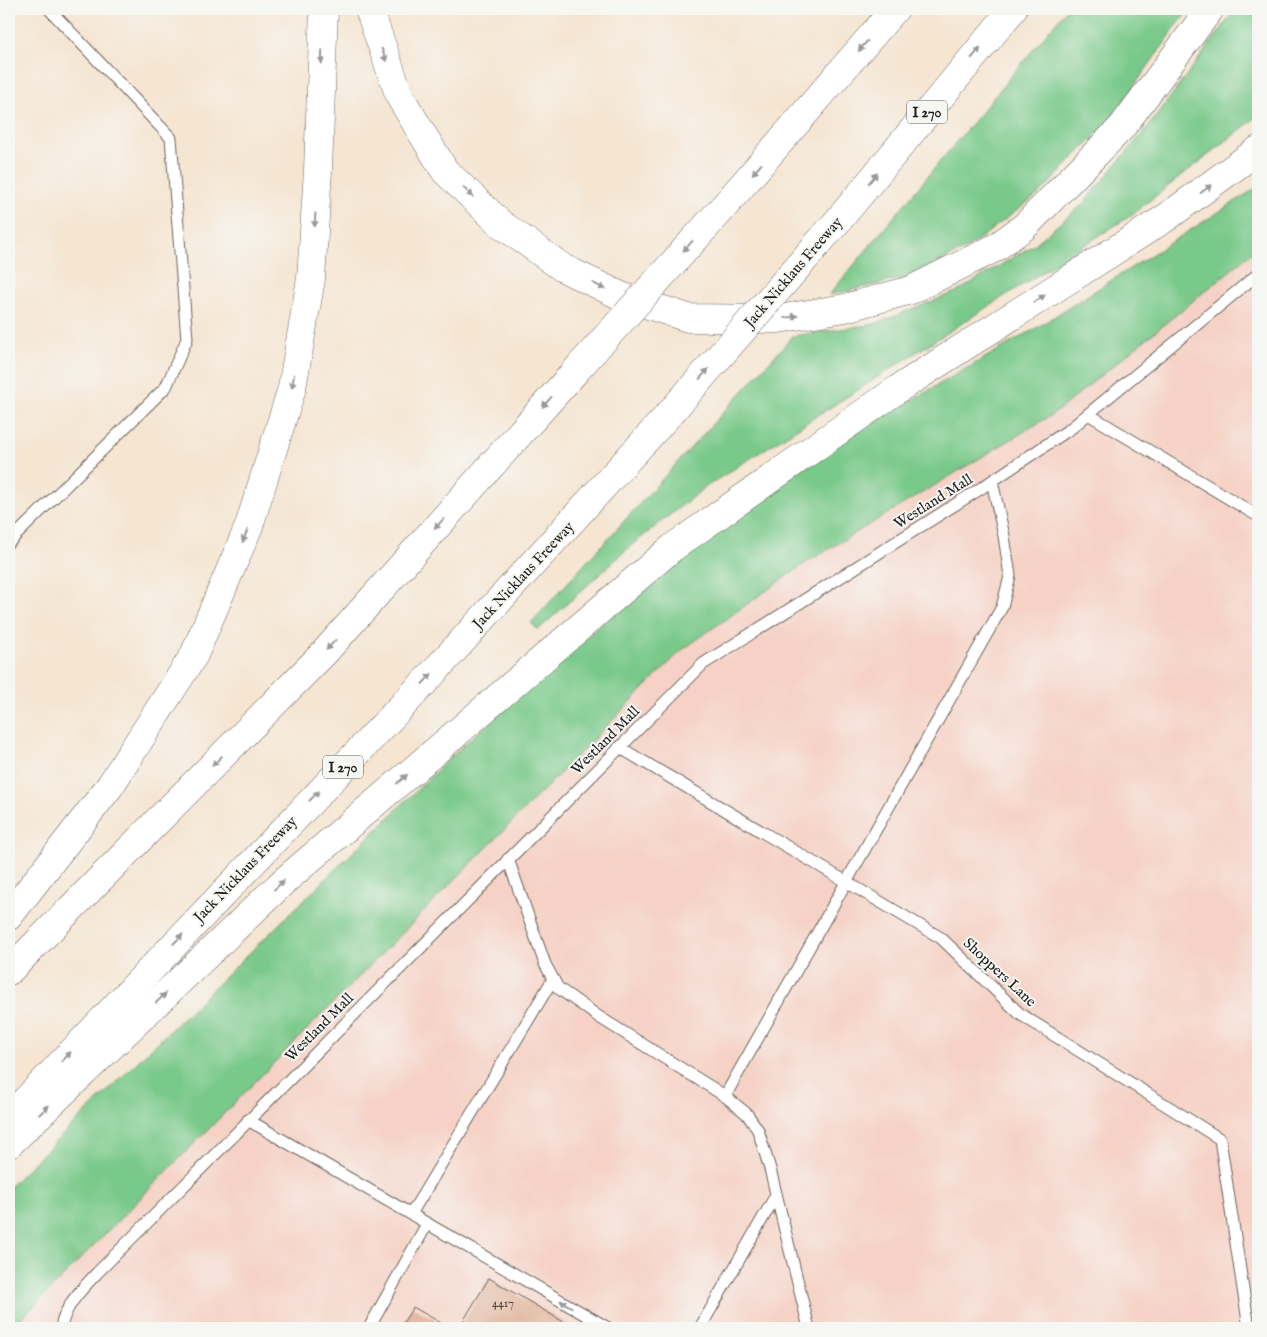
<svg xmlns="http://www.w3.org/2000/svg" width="1267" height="1337" font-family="'IM FELL English',serif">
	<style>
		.built { fill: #f6d1c5 }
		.green { fill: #79c98a; stroke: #4a7253 }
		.building { fill: #dca588 }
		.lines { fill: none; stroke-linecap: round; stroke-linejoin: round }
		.service-casing { stroke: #68625b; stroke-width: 13 }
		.motorway-casing { stroke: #68625b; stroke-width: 29 }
		.service { stroke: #fff; stroke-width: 11 }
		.motorway { stroke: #fff; stroke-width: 28 }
		.motorway-bridge-casing { stroke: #68625b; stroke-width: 29; stroke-linecap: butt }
		.motorway-bridge { stroke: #fff; stroke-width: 28 }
		.oneway { fill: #999 }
		.labels { text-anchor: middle; stroke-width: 4; stroke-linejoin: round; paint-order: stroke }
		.number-label { font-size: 12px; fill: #4c3e37 }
		.shield { fill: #f6f6f2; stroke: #5d5d5c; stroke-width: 1 }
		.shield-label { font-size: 14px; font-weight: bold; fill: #1c1c1c }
		.street-label { font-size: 15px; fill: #1c1c1c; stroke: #f6f6f2 }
	</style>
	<rect width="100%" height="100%" fill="#f6f6f2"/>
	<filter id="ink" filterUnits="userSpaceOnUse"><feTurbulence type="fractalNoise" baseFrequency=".02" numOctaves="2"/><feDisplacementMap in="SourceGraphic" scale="10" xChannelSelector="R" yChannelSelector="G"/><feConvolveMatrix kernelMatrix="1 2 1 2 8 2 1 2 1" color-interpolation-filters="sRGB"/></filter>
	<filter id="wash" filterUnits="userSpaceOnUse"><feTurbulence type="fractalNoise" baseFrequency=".0096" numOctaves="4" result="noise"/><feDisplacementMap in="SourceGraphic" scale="20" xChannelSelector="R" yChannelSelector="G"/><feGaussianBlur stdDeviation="1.12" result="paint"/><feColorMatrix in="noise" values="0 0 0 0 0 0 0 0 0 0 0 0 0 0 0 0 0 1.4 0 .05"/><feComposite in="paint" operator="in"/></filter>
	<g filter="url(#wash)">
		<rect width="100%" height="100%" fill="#f5e5d1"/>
		<path class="built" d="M1258,248V1328H12L682,650L807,562L1055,413Z"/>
		<g class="green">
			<path d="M1067,9H1189L1109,121L1040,193L966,249L905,278L829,295Z"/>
			<path d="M1236,9H1258V116L1130,216L704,488L632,545L538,630L531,623L793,336L875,324L958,291L1035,244L1084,203L1151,123Z"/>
			<path d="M1258,187V248L1055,413L807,562L682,650L12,1328H9V1187L459,749L691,545L836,444L1038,327Z"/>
		</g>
		<g id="blocks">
			<g class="building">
				<path d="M489,1278L574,1328H459Z"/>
				<path d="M413,1307L450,1328H400Z"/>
			</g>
		</g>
	</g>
	<g filter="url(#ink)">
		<use href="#blocks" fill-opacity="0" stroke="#68625b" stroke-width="1"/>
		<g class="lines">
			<g class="service-casing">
				<g id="service">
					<path d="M1088,414L1258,516"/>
					<path d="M9,542L166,387L187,339L171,138L49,9"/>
					<path d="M619,747L941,938L1020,1014L1220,1139L1249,1328"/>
					<path d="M508,859L545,964L558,988L599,1017L725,1096L1002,607L1010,576L1004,536L992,481"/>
					<path d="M725,1096L747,1114L758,1130L770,1169L809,1328"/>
					<path d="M248,1120L608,1328"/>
					<path d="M411,1214L553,979"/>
					<path d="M61,1328C65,1305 81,1290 97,1273L703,664L983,487L1070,429L1258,274"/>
					<path d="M369,1328L427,1224"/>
					<path d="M700,1328L776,1195"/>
				</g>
			</g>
			<g class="motorway-casing">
				<g id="motorway">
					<path d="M369,9L400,97L445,171L501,224L563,268L621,296L688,318L778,319L845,308L911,290L995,248L1024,227L1122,127L1210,9"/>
					<path d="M721,210L895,9"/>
					<path d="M842,216L1013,9"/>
					<path d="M9,916L110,786L194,655L249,526L292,388L311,279L318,170L324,9"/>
					<path d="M9,971L324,653L580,366"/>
					<path d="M9,1118L422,685L672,411"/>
					<path d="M9,1144L283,882L672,548L898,389L1167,217L1258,150"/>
				</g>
			</g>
			<use href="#service" class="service"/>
			<use href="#motorway" class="motorway"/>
			<g class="motorway-bridge-casing">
				<g id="motorway-bridge">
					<path d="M580,366L721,210"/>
					<path d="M672,411L842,216"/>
				</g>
			</g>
			<use href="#motorway-bridge" class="motorway-bridge"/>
		</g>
		<defs><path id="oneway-solid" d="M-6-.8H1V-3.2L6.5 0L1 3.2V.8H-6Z" transform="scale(1.25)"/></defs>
		<g class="oneway">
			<use href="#oneway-solid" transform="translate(863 46) rotate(131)"/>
			<use href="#oneway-solid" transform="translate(976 53) rotate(-50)"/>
			<use href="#oneway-solid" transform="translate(384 55) rotate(70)"/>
			<use href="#oneway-solid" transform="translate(322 57) rotate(92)"/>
			<use href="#oneway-solid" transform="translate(757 169) rotate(131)"/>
			<use href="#oneway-solid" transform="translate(873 178) rotate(-50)"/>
			<use href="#oneway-solid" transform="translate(1206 189) rotate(-36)"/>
			<use href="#oneway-solid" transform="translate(468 192) rotate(44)"/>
			<use href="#oneway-solid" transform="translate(315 220) rotate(94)"/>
			<use href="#oneway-solid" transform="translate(688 246) rotate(132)"/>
			<use href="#oneway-solid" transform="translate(599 286) rotate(26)"/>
			<use href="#oneway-solid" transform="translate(1039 299) rotate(-33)"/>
			<use href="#oneway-solid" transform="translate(791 317) rotate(-9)"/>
			<use href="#oneway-solid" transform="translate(704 374) rotate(-49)"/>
			<use href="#oneway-solid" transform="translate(293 381) rotate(100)"/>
			<use href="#oneway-solid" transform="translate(547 402) rotate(132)"/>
			<use href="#oneway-solid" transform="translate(439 524) rotate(132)"/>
			<use href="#oneway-solid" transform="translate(245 536) rotate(113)"/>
			<use href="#oneway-solid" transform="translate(331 645) rotate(132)"/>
			<use href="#oneway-solid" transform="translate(427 679) rotate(-47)"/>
			<use href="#oneway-solid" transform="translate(217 761) rotate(135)"/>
			<use href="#oneway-solid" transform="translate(402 779) rotate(-41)"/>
			<use href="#oneway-solid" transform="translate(314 796) rotate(-46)"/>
			<use href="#oneway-solid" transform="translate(279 885) rotate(-43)"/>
			<use href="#oneway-solid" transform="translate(178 939) rotate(-47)"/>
			<use href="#oneway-solid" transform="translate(161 998) rotate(-44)"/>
			<use href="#oneway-solid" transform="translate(66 1057) rotate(-47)"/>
			<use href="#oneway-solid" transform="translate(44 1110) rotate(-44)"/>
			<use href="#oneway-solid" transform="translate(566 1304) rotate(-150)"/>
		</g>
	</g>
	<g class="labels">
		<g class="number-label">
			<text x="503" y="1307">4417</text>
		</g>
		<g class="shield">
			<rect x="907" y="100.5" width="40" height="23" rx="4"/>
			<rect x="323" y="755.5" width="40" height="23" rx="4"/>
		</g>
		<g class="shield-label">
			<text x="927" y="117">I 270</text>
			<text x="343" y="772">I 270</text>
		</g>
		<g class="street-label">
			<text transform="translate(793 272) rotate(-49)" y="5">Jack Nicklaus Freeway</text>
			<text transform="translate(933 501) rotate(-32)" y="5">Westland Mall</text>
			<text transform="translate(523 575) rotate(-47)" y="5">Jack Nicklaus Freeway</text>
			<text transform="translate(605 740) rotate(-45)" y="5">Westland Mall</text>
			<text transform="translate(245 869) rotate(-46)" y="5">Jack Nicklaus Freeway</text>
			<text transform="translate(1000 972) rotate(43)" y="5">Shoppers Lane</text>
			<text transform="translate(319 1027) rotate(-45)" y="5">Westland Mall</text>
		</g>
	</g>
	<rect width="1267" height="1337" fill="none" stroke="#f6f6f2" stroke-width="30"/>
</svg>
